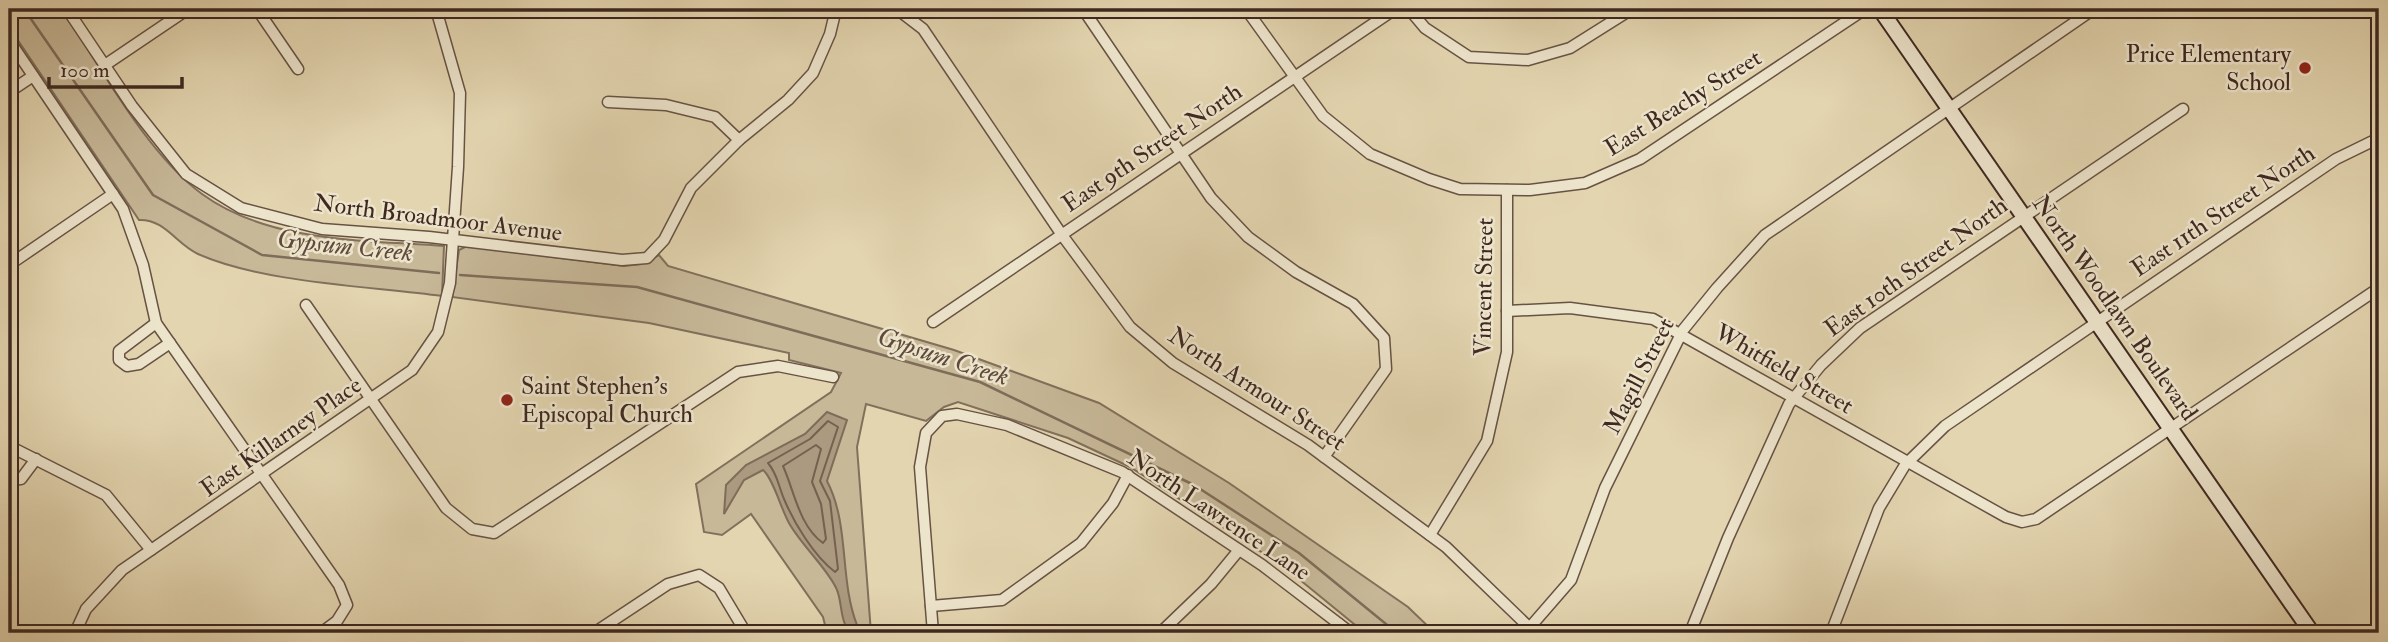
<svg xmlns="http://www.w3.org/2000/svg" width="2388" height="642" font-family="'IM FELL Double Pica',serif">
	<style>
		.green { fill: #c7b898; stroke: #82705c; stroke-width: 2 }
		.water { fill: #ab9a7f; stroke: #7f6c59; stroke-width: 2 }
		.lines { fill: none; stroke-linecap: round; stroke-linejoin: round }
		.shore { stroke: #746150; stroke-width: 2 }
		.stream { stroke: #7f6c59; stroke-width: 2.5 }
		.street-casing { stroke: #675344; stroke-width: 13 }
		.secondary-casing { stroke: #3e2820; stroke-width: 18 }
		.street { stroke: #ede4cc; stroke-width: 10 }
		.secondary { stroke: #ede4cc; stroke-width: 14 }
		.poi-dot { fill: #8f2418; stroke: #ede4cc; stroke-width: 2.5 }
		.labels { text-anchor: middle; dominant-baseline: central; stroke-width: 5; stroke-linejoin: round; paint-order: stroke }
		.poi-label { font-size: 24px; fill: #3e2820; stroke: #ede4cc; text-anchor: end }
		.street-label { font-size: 24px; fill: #3e2820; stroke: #ede4cc }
		.water-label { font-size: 26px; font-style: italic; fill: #5f4a3c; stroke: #ede4cc }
	</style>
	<rect width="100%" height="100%" fill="#e3d5b0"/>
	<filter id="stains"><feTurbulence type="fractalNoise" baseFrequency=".00286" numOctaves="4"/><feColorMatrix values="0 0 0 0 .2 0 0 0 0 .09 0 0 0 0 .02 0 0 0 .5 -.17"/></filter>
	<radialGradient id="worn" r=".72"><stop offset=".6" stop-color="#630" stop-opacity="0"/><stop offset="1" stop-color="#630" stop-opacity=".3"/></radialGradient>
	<!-- green -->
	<g class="green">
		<path d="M9,9H62C100,66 147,154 202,194C269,243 365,240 444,246L442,296C368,286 264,283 198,254C176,244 165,219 139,220L9,27Z"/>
		<path d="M467,246L624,266L641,264L659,255L668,266L954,350L1099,403L1229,483L1408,607L1435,633H1365L1283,566L1130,467L1068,438L958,402L944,407L926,421L866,404L857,447L871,633H827L823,617L751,514L722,535L704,532L696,484L831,392L841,373L789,360V353L649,323L452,297L459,250Z"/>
	</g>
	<!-- water -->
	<path class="water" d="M827,412L847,420L827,481C850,525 839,579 857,625L854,633C839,627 843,604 837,590C829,570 801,545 789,523C781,509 773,478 763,470L744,480L724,514L726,485L746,465L805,434Z"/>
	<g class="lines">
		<!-- shore -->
		<g class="shore">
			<path d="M828,421L838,427L820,481L830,501L838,569L835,572C814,556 794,523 784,499C778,485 778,475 768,463L810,439Z"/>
			<path d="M816,445L821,449L812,482L821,504L826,539L823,543C799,526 794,490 783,466Z"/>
		</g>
		<!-- stream -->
		<g class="stream">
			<path d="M24,9L153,195L262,255L439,273"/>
			<path d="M460,275L637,287L980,382L1194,485L1299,553L1397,633"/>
		</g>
		<!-- street casing -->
		<g class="street-casing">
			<g id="street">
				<path d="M67,9L132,106L186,174L241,208L322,229L429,237L622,260L647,258L664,240L691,188L739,140L788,100L813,73L830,34L836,9"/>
				<path d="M257,9L298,69"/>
				<path d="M897,9L923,29L1062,235L1130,327L1173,363L1308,445L1446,547L1535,633"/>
				<path d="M1083,9L1211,198L1248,237L1296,272L1353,304L1384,338L1386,369L1324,457"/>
				<path d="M1246,9L1323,116L1370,154L1429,179L1460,189L1530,190L1585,183L1640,159L1865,9"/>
				<path d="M1409,9L1425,28L1469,57L1528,60L1570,48L1632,9"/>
				<path d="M9,40L123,209L143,265L156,323L339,585L347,605L337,621L321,633"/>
				<path d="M105,65L188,9"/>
				<path d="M9,92L33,76"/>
				<path d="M608,102L666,105L715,117L739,140"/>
				<path d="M9,265L113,194"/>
				<path d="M306,305L446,508L472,529L494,533L738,372L778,366L833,377"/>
				<path d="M1507,311L1570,308L1653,319L2006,517L2022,522L2036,519L2379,288"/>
				<path d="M933,322L1395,9"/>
				<path d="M156,323L119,351V360L127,366L139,364L170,343"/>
				<path d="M9,446L106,495L151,550"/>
				<path d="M9,480L21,479L36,459"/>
				<path d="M1430,535L1487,441L1507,352V190"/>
				<path d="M931,606L1002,600L1081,543L1113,503L1128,475"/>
				<path d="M75,633L86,609L122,570L412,370L438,332L450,283L458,167L460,93L436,9"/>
				<path d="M594,633L668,584L699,575L719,588L746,633"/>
				<path d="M933,633L920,467L926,433L942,416L957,414L1007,425L1122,472L1262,565L1351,633"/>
				<path d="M1160,633L1211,584L1239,550"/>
				<path d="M1333,633L1339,624"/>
				<path d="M1525,633L1571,580L1605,488L1683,330L1717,288L1765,235L2094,9"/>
				<path d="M1690,633L1728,538L1789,404L1821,365L1860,328L2183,109"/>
				<path d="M1831,633L1879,508L1905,465L1945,426L2336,159L2379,138"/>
			</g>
		</g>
		<!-- secondary casing -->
		<g class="secondary-casing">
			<path id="secondary" d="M1880,9L2312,633"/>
		</g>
		<!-- street -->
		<use href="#street" class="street"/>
		<!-- secondary -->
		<use href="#secondary" class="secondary"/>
	</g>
	<!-- markers -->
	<g class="poi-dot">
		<circle cx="2305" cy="68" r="7"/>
		<circle cx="507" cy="400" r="7"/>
	</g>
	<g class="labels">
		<!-- poi labels -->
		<g class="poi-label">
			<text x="2291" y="54">Price Elementary<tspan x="2291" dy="28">School</tspan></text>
			<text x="521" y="386" text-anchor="start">Saint Stephen's<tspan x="521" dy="28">Episcopal Church</tspan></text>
		</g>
		<!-- street labels -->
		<g class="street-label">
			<text transform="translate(1683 103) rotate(-32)">East Beachy Street</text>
			<text transform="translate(1152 148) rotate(-34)">East 9th Street North</text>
			<text transform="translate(2223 211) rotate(-34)">East 11th Street North</text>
			<text transform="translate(438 218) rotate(7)">North Broadmoor Avenue</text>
			<text transform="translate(1916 267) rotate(-36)">East 10th Street North</text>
			<text transform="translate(1484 287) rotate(-89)">Vincent Street</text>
			<text transform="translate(2115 308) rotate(55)">North Woodlawn Boulevard</text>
			<text transform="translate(1784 369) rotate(30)">Whitfield Street</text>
			<text transform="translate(1639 376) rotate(-63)">Magill Street</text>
			<text transform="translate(1257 389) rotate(33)">North Armour Street</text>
			<text transform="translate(281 437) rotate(-35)">East Killarney Place</text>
			<text transform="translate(1219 515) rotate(34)">North Lawrence Lane</text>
		</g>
		<!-- water labels -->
		<g class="water-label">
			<text transform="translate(345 246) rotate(6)">Gypsum Creek</text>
			<text transform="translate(943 357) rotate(18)">Gypsum Creek</text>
		</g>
	</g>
	<!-- margin -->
	<rect width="2388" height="642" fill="none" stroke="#e3d5b0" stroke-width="35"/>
	<rect x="10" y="10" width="2367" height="621" fill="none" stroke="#3e2820" stroke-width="3.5"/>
	<rect x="18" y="18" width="2353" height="607" fill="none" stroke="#3e2820" stroke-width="2"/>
	<!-- scale -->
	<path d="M49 77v10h133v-10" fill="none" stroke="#3e2820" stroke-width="3.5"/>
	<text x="60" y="77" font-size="21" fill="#3e2820" stroke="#ede4cc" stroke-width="5" paint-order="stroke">100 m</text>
	<rect width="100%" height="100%" filter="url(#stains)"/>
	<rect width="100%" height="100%" fill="url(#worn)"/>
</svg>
